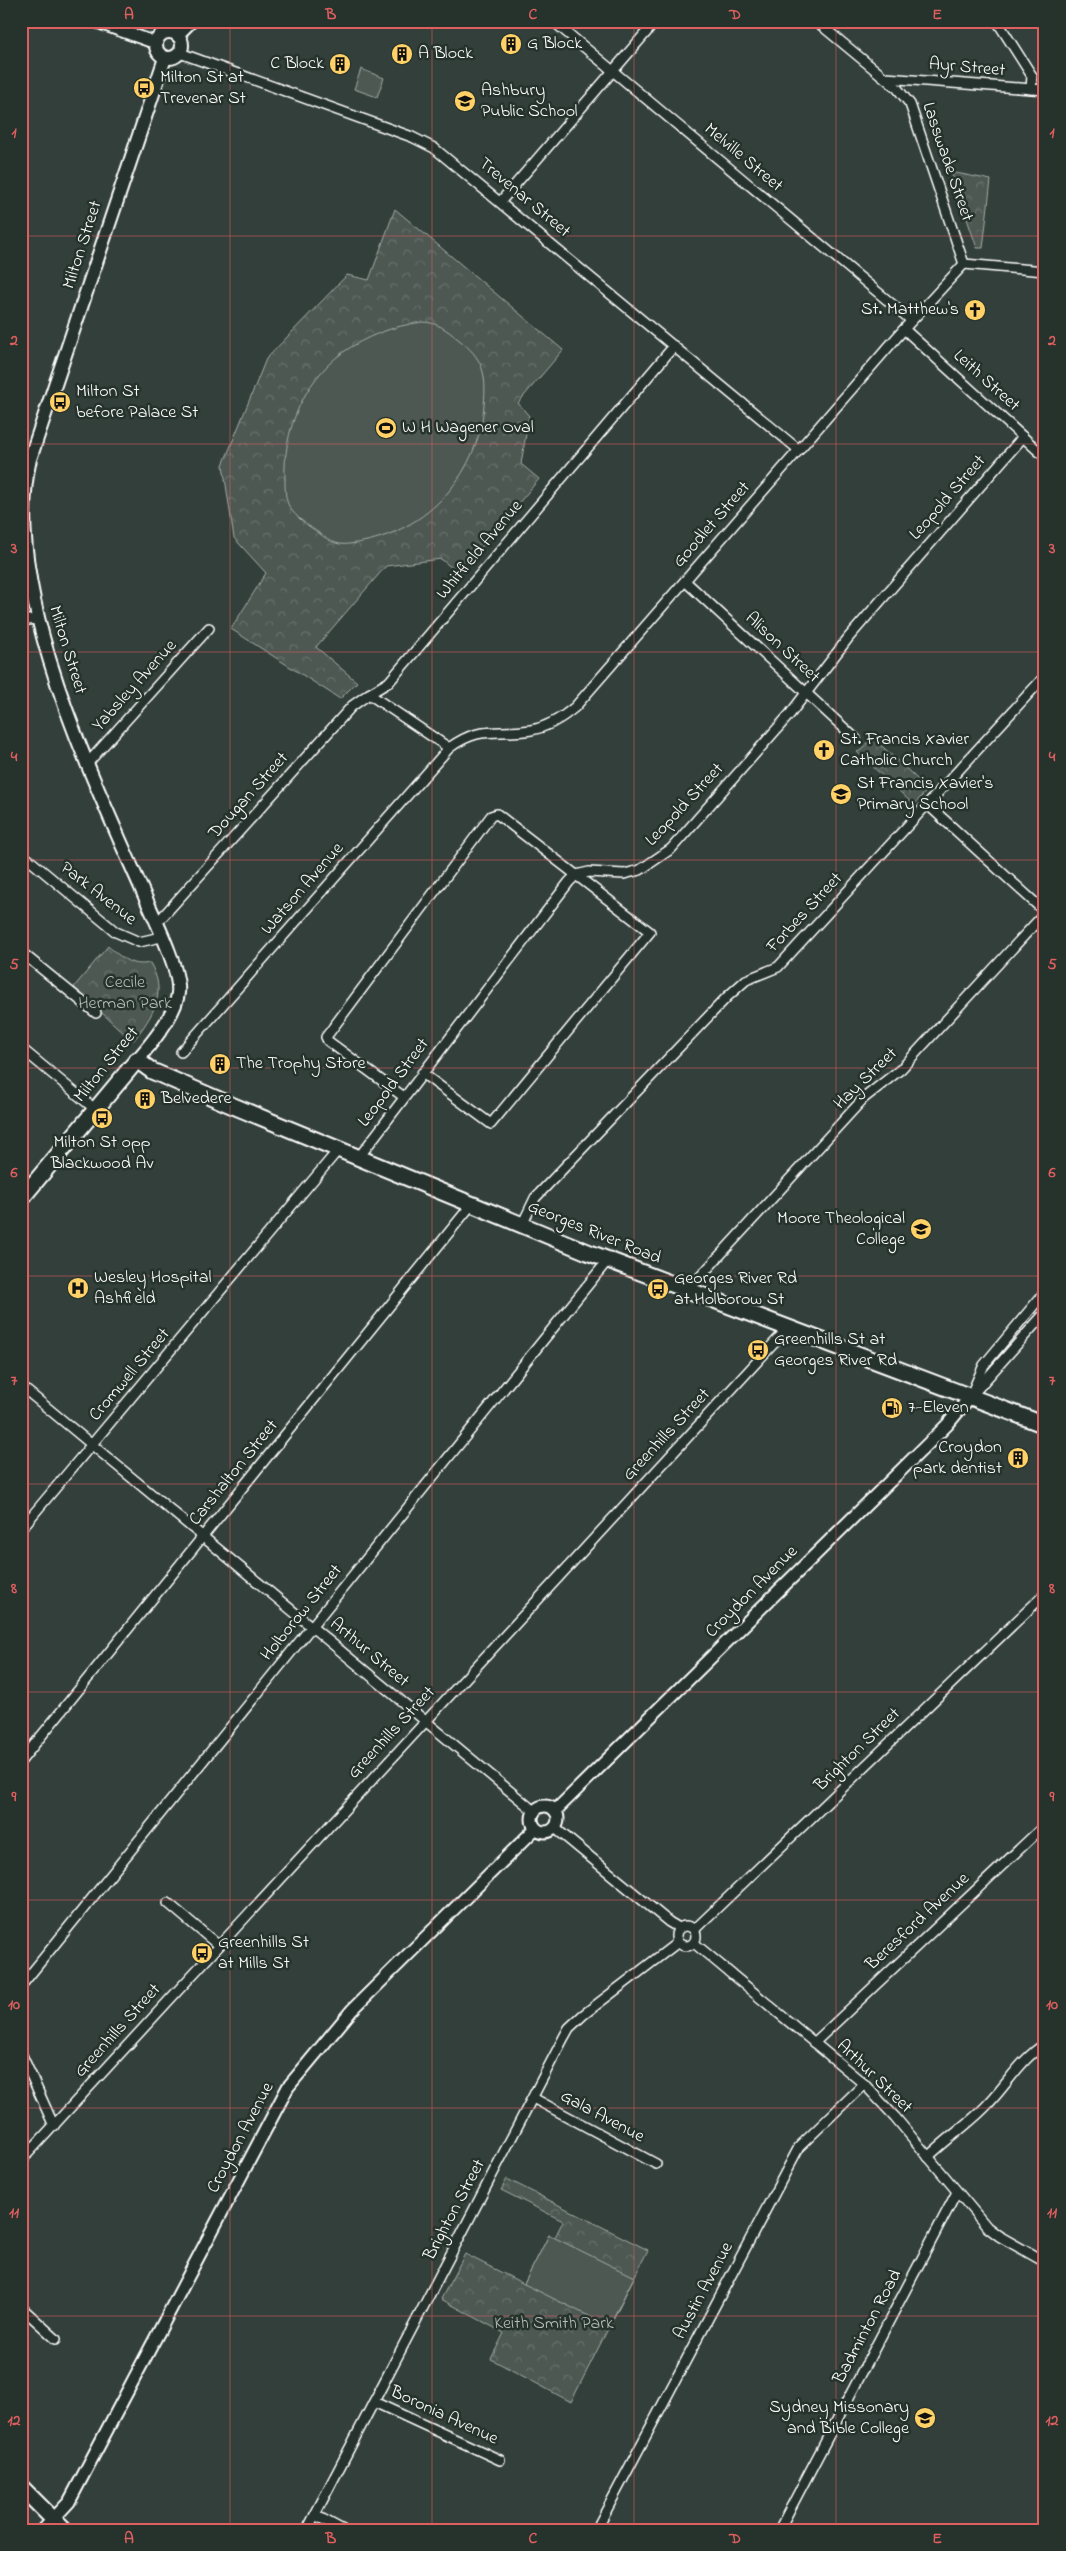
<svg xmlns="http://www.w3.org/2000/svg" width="1066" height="2551" font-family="'Indie Flower',sans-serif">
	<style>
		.park { fill: url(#park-crowns); stroke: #a6aca9 }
		.pitch { fill: #4d5853; stroke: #a6aca9 }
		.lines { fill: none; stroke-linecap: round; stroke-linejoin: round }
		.minor-casing { stroke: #fff; stroke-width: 12 }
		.tertiary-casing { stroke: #fff; stroke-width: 15 }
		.secondary-casing { stroke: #fff; stroke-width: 16 }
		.primary-casing { stroke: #fff; stroke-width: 19 }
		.trunk-casing { stroke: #fff; stroke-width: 19 }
		.minor { stroke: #26332d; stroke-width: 9 }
		.tertiary { stroke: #26332d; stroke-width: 11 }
		.secondary { stroke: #26332d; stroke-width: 12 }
		.primary { stroke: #26332d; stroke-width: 15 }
		.trunk { stroke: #26332d; stroke-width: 15 }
		.grid { fill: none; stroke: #e05e5e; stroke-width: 1; stroke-opacity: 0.55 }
		.labels { text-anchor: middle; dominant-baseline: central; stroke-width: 5; stroke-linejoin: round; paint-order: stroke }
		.poi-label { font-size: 18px; fill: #fff; stroke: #26332d; text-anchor: start }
		.street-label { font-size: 18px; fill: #fff; stroke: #26332d }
		.park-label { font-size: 18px; fill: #b8bcba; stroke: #26332d }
		.neatline { fill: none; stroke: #e05e5e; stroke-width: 2 }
		.grid-label { font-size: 16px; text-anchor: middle; font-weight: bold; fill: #e05e5e }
	</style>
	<defs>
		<pattern id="park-crowns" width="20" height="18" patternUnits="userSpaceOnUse" patternTransform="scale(1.25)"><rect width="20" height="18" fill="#4d5853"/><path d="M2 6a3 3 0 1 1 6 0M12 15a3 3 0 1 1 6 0" fill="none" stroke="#68716d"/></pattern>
	</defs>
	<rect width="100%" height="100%" fill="#333f3a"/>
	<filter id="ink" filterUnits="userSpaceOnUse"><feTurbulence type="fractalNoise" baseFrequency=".02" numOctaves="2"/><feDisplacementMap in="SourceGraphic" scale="10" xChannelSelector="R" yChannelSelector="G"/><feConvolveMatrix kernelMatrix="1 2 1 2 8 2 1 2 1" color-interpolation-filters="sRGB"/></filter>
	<g filter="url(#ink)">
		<!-- park -->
		<g class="park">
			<path d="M956,173L991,180L983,248H977L952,175Z"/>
			<path d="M395,209L563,350L518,403L529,416L521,464L539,479L459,574L441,559L386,566L316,647L357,682L340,699L231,629L266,573L234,538L223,465L266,359L347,275L369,280Z"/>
			<path d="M870,735L928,789L914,805L857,752C865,749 868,743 870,735Z"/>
			<path d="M108,946C122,958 131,967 150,963C168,993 153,1015 134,1040L129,1038L74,987Z"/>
			<path d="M507,2179L648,2250L571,2402L491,2359L504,2333L441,2299L465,2254L524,2284L549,2235L555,2237L563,2221L501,2190Z"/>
		</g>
		<!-- pitch -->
		<g class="pitch">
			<path d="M361,69L384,78L377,97L354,89Z"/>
			<path d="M422,322C437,322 447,330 458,339C483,358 487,373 484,405C478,478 423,536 349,544C335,546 327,539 316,531C307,525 296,517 290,508C285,500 285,488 285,479C283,431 303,382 342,353C366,336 393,326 422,322Z"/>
			<path d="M549,2235L634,2277L609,2326L524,2284Z"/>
		</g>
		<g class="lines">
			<!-- minor casing -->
			<g class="minor-casing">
				<g id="minor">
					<path d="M553,21L911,320"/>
					<path d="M816,21L897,88L910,104L964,264"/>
					<path d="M997,21L1032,76L1031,89"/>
					<path d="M180,53L412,137L434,148L799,450"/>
					<path d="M886,78L1045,90"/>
					<path d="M501,201L656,21"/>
					<path d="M964,264L1045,271"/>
					<path d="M904,329L1045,457"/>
					<path d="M685,581L856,739"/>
					<path d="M21,621L36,619"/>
					<path d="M449,748L369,694L389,682L674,346"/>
					<path d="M86,765L209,628"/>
					<path d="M927,804L1045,912"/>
					<path d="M21,853L116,932L139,942L161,937"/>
					<path d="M156,924L352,706L369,694"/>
					<path d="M21,952L96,1013"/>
					<path d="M21,1048L96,1110"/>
					<path d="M181,1052L449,748C482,724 496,736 531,730C548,727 562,718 575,707L904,329L964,264"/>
					<path d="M404,1097L328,1041L326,1037L491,816L497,814L650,932L491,1124L422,1073"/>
					<path d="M359,1157L569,882L576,875L589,872L624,874L640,870L671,849L790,714L849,637L1023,437"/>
					<path d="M522,1225L535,1198L727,997L746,980L778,967L1045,676"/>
					<path d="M688,1290L864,1098L901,1069L1045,913"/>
					<path d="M21,1386L534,1811"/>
					<path d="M972,1395L1045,1313"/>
					<path d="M970,1397L984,1365L1045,1292"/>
					<path d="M21,1529L339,1149"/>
					<path d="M21,1761L472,1204"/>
					<path d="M555,1828L669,1922L679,1928"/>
					<path d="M168,1903L218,1945"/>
					<circle cx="686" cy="1936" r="10"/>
					<path d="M694,1930L1045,1594"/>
					<path d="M694,1943L864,2084L895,2117L987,2227L999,2236L1045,2262"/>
					<path d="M21,1986L608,1260"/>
					<path d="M814,2043L1045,1825"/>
					<path d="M21,2053L54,2126"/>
					<path d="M533,2098L656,2164"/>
					<path d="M928,2157C947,2138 971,2123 989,2103C1008,2083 1021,2059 1045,2044"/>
					<path d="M21,2161L788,1328"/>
					<path d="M21,2307L56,2339"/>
					<path d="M374,2402L500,2460"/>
					<path d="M315,2515L343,2530"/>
					<path d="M307,2530L564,2037L569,2028L583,2015L677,1943"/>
					<path d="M596,2530L799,2147L864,2084"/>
					<path d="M779,2530L957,2192"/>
					<path d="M1044,2530L1045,2528"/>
				</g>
			</g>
			<!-- tertiary casing -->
			<g class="tertiary-casing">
				<g id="tertiary">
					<path d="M94,21L156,43"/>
					<circle cx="545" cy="1819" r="13"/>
					<path d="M555,1811L947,1425L970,1397"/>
					<path d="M43,2530L69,2502L288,2087L352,2010L535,1829"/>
				</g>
			</g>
			<!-- secondary casing -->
			<g class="secondary-casing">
				<g id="secondary">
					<circle cx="169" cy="45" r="13"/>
					<path d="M177,35L191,21"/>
					<path d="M137,1060C151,1044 176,1014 178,993C181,970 152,913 142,890C91,774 0,587 30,459L165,58"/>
				</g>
			</g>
			<!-- primary casing -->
			<g class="primary-casing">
				<path id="primary" d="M21,1199L137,1060L152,1071L231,1105L590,1253L1045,1425"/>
			</g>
			<!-- trunk casing -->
			<g class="trunk-casing">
				<path id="trunk" d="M21,2487L64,2530"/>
			</g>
			<!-- minor -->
			<use href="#minor" class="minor"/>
			<!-- tertiary -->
			<use href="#tertiary" class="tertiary"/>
			<!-- secondary -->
			<use href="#secondary" class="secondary"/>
			<!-- primary -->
			<use href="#primary" class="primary"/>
			<!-- trunk -->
			<use href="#trunk" class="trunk"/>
		</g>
	</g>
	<!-- grid -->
	<path class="grid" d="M230,21V2530M432,21V2530M634,21V2530M836,21V2530M21,236H1045M21,444H1045M21,652H1045M21,860H1045M21,1068H1045M21,1276H1045M21,1484H1045M21,1692H1045M21,1900H1045M21,2108H1045M21,2316H1045"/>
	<!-- icons -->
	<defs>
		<g id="building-disc" transform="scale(1.125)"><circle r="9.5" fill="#ffd166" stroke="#26332d"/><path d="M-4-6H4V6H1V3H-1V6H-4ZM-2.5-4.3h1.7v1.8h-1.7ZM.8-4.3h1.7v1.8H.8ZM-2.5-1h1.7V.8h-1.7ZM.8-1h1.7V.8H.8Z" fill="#111"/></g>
		<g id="bus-disc" transform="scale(1.125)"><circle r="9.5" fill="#ffd166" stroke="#26332d"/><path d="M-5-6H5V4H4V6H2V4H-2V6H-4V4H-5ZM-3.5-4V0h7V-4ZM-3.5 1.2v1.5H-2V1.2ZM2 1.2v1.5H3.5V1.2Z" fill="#111"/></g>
		<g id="school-disc" transform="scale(1.125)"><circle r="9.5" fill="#ffd166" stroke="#26332d"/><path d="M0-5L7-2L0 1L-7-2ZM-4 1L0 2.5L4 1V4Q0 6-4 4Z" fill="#111"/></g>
		<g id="church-disc" transform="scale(1.125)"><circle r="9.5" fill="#ffd166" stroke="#26332d"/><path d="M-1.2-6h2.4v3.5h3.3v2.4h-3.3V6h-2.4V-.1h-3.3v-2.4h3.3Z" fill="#111"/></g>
		<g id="stadium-disc" transform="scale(1.125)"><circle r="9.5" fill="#ffd166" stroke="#26332d"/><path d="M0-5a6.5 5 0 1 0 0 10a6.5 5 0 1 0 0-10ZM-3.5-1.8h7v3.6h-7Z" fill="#111"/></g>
		<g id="hospital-disc" transform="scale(1.125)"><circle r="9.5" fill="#ffd166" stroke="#26332d"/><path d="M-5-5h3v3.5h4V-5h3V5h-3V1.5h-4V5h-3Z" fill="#111"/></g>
		<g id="fuel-disc" transform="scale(1.125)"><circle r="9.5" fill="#ffd166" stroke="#26332d"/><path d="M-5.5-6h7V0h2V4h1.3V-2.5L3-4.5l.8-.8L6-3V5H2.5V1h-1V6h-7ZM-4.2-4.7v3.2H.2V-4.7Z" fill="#111"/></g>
		<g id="university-disc" transform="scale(1.125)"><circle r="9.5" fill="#ffd166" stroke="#26332d"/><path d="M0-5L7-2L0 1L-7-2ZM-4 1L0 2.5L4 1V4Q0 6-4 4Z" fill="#111"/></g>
	</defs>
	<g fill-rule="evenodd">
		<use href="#building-disc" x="511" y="44"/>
		<use href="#building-disc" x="402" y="54"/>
		<use href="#building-disc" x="340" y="64"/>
		<use href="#bus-disc" x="144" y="88"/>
		<use href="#school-disc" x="465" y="101"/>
		<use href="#church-disc" x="975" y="310"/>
		<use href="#bus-disc" x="60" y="402"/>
		<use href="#stadium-disc" x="386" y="428"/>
		<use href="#church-disc" x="824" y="750"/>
		<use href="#school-disc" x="841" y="794"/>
		<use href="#building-disc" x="220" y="1064"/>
		<use href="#building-disc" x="145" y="1099"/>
		<use href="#bus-disc" x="102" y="1118"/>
		<use href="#school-disc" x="921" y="1229"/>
		<use href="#hospital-disc" x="78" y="1288"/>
		<use href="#bus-disc" x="658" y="1289"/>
		<use href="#bus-disc" x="758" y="1350"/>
		<use href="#fuel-disc" x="892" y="1408"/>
		<use href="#building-disc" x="1018" y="1458"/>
		<use href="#bus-disc" x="202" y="1953"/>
		<use href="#university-disc" x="925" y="2418"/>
	</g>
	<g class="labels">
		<!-- poi labels -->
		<g class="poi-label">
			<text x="527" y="44">G Block</text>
			<text x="418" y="54">A Block</text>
			<text x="324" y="64" text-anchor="end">C Block</text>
			<text x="160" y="78">Milton St at<tspan x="160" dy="21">Trevenar St</tspan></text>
			<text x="481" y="91">Ashbury<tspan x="481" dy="21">Public School</tspan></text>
			<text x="959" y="310" text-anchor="end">St. Matthew's</text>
			<text x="76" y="392">Milton St<tspan x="76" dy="21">before Palace St</tspan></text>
			<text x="402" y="428">W H Wagener Oval</text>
			<text x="840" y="740">St. Francis Xavier<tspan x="840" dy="21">Catholic Church</tspan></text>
			<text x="857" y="784">St Francis Xavier's<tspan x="857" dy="21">Primary School</tspan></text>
			<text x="236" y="1064">The Trophy Store</text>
			<text x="161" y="1099">Belvedere</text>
			<text x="102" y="1143" text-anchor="middle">Milton St opp<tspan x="102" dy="21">Blackwood Av</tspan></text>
			<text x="905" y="1219" text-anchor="end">Moore Theological<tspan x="905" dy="21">College</tspan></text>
			<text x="94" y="1278">Wesley Hospital<tspan x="94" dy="21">Ashfield</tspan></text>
			<text x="674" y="1279">Georges River Rd<tspan x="674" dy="21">at Holborow St</tspan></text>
			<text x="774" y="1340">Greenhills St at<tspan x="774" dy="21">Georges River Rd</tspan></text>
			<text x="908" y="1408">7-Eleven</text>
			<text x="1002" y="1448" text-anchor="end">Croydon<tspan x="1002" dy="21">park dentist</tspan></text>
			<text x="218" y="1943">Greenhills St<tspan x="218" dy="21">at Mills St</tspan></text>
			<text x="909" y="2408" text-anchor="end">Sydney Missonary<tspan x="909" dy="21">and Bible College</tspan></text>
		</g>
		<!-- street labels -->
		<g class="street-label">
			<text transform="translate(967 68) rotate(5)">Ayr Street</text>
			<text transform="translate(743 158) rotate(40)">Melville Street</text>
			<text transform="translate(947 162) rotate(71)">Lasswade Street</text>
			<text transform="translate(524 198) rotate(40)">Trevenar Street</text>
			<text transform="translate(83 245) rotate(-72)">Milton Street</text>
			<text transform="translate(986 381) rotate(42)">Leith Street</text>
			<text transform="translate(948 498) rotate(-49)">Leopold Street</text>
			<text transform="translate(712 525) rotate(-49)">Goodlet Street</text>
			<text transform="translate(480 550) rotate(-50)">Whitfield Avenue</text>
			<text transform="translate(782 648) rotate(43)">Alison Street</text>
			<text transform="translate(67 650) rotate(73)">Milton Street</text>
			<text transform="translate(135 686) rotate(-48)">Yabsley Avenue</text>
			<text transform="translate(249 796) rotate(-48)">Dougan Street</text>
			<text transform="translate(685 805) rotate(-47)">Leopold Street</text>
			<text transform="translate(303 889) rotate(-49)">Watson Avenue</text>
			<text transform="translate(98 894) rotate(38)">Park Avenue</text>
			<text transform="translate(805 913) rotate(-47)">Forbes Street</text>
			<text transform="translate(107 1065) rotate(-51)">Milton Street</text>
			<text transform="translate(866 1079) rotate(-44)">Hay Street</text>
			<text transform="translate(394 1083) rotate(-53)">Leopold Street</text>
			<text transform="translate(594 1233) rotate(22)">Georges River Road</text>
			<text transform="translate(130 1375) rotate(-50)">Cromwell Street</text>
			<text transform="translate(667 1435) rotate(-47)">Greenhills Street</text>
			<text transform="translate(234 1473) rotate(-51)">Carshalton Street</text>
			<text transform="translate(752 1592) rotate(-45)">Croydon Avenue</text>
			<text transform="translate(302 1613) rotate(-51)">Holborow Street</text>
			<text transform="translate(369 1653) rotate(40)">Arthur Street</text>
			<text transform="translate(392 1733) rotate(-47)">Greenhills Street</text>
			<text transform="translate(858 1750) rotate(-44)">Brighton Street</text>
			<text transform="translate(918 1922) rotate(-43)">Beresford Avenue</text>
			<text transform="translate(118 2031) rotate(-48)">Greenhills Street</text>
			<text transform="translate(874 2077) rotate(44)">Arthur Street</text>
			<text transform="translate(602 2117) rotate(28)">Gala Avenue</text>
			<text transform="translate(241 2138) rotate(-62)">Croydon Avenue</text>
			<text transform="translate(455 2210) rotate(-62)">Brighton Street</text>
			<text transform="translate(704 2291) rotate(-62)">Austin Avenue</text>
			<text transform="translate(868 2327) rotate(-62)">Badminton Road</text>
			<text transform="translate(444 2416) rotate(25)">Boronia Avenue</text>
		</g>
		<!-- park labels -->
		<g class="park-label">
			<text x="125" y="983">Cecile<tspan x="125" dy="21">Herman Park</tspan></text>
			<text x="554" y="2324">Keith Smith Park</text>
		</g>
	</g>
	<!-- margin -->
	<rect width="1066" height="2551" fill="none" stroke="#26332d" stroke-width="55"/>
	<rect x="28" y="28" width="1010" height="2496" class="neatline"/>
	<g class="grid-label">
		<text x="129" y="19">A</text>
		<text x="331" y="19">B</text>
		<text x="533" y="19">C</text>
		<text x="735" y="19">D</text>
		<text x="937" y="19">E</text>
		<text x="14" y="137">1</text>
		<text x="1052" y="137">1</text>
		<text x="14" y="345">2</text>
		<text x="1052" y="345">2</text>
		<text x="14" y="553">3</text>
		<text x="1052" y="553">3</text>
		<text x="14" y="761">4</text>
		<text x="1052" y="761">4</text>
		<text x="14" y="969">5</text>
		<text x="1052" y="969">5</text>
		<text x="14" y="1177">6</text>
		<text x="1052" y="1177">6</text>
		<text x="14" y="1385">7</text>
		<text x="1052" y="1385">7</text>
		<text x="14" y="1593">8</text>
		<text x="1052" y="1593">8</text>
		<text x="14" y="1801">9</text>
		<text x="1052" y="1801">9</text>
		<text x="14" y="2009">10</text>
		<text x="1052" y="2009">10</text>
		<text x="14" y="2217">11</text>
		<text x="1052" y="2217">11</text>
		<text x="14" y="2425">12</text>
		<text x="1052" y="2425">12</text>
		<text x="129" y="2543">A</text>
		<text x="331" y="2543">B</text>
		<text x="533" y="2543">C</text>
		<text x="735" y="2543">D</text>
		<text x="937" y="2543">E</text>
	</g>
</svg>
